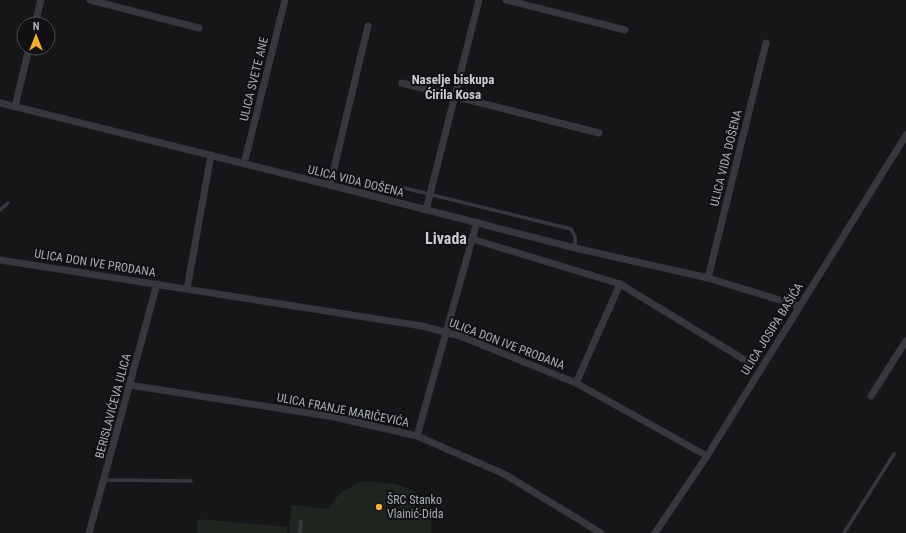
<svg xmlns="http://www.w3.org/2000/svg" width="906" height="533" font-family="'Roboto Condensed',sans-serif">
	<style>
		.green { fill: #1e261f }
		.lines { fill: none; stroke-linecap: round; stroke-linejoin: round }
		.service { stroke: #37383d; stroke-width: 3.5 }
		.minor { stroke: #37383d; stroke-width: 7 }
		.poi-dot { fill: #f2b134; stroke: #111113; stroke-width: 1.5 }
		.labels { text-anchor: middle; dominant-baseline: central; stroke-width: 4; stroke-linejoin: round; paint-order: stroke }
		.street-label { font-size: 12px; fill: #a8adb8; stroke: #111113 }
		.poi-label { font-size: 12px; fill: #a8adb8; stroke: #111113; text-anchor: start }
		.neighbourhood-label { font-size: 13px; font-weight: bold; fill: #c9ccd4; stroke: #111113 }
		.district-label { font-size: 16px; font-weight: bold; fill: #c9ccd4; stroke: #111113 }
	</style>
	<rect width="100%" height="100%" fill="#161618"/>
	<!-- green -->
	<g class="green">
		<path d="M361,482C397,481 436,487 431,533H289L291,505L328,509L341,492Z"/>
		<path d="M198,519L288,527L287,533H197Z"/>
	</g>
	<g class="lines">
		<!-- service -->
		<g class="service">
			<path d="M400,187L571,229L575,236V248"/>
			<path d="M0,210L8,203"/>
			<path d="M104,480L191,481"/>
			<path d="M300,533L301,521"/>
			<path d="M844,533L894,454"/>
		</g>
		<!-- minor -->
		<g class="minor">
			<path d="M90,0L199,28"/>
			<path d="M506,0L625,30"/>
			<path d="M35,24L41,0"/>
			<path d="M402,83L599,133"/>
			<path d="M0,103L330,185L575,248L708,278L799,306"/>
			<path d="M15,107L29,48"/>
			<path d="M244,164L285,0"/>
			<path d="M330,185L368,26"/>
			<path d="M426,210L479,0"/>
			<path d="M472,239L620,284L748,362"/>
			<path d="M0,260L422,326L460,336L576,383L707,456"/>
			<path d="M708,278L766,43"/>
			<path d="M187,289L211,155"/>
			<path d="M576,383L620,284"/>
			<path d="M129,385L334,417L417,436L504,474L601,533"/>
			<path d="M871,396L906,341"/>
			<path d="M417,436L477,222"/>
			<path d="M89,533L157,284"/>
			<path d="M655,533L707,456L906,135"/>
		</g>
	</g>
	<!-- markers -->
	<circle class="poi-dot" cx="379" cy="507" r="4"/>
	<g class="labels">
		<!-- street labels -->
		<g class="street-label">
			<text transform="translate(254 79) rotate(-76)">ULICA SVETE ANE</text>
			<text transform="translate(726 158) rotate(-76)">ULICA VIDA DOŠENA</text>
			<text transform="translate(356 181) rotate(14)">ULICA VIDA DOŠENA</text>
			<text transform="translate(95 263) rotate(9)">ULICA DON IVE PRODANA</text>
			<text transform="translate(772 329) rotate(-58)">ULICA JOSIPA BAŠIĆA</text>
			<text transform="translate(507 344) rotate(21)">ULICA DON IVE PRODANA</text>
			<text transform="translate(113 406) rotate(-75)">BERISLAVIĆEVA ULICA</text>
			<text transform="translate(343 410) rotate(11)">ULICA FRANJE MARIČEVIĆA</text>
		</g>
		<!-- poi labels -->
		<g class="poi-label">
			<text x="387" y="500">ŠRC Stanko<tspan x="387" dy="14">Vlainić-Dida</tspan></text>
		</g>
		<!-- neighbourhood labels -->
		<g class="neighbourhood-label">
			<text x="453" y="79">Naselje biskupa<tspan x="453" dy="15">Ćirila Kosa</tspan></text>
		</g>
		<!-- district labels -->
		<g class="district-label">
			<text x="446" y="238">Livada</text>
		</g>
	</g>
	<!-- north arrow -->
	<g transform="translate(36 36)"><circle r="19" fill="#111113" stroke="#4d4f55"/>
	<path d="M0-3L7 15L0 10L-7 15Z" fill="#f2b134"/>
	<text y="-6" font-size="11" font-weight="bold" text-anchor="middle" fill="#a8adb8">N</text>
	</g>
</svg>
